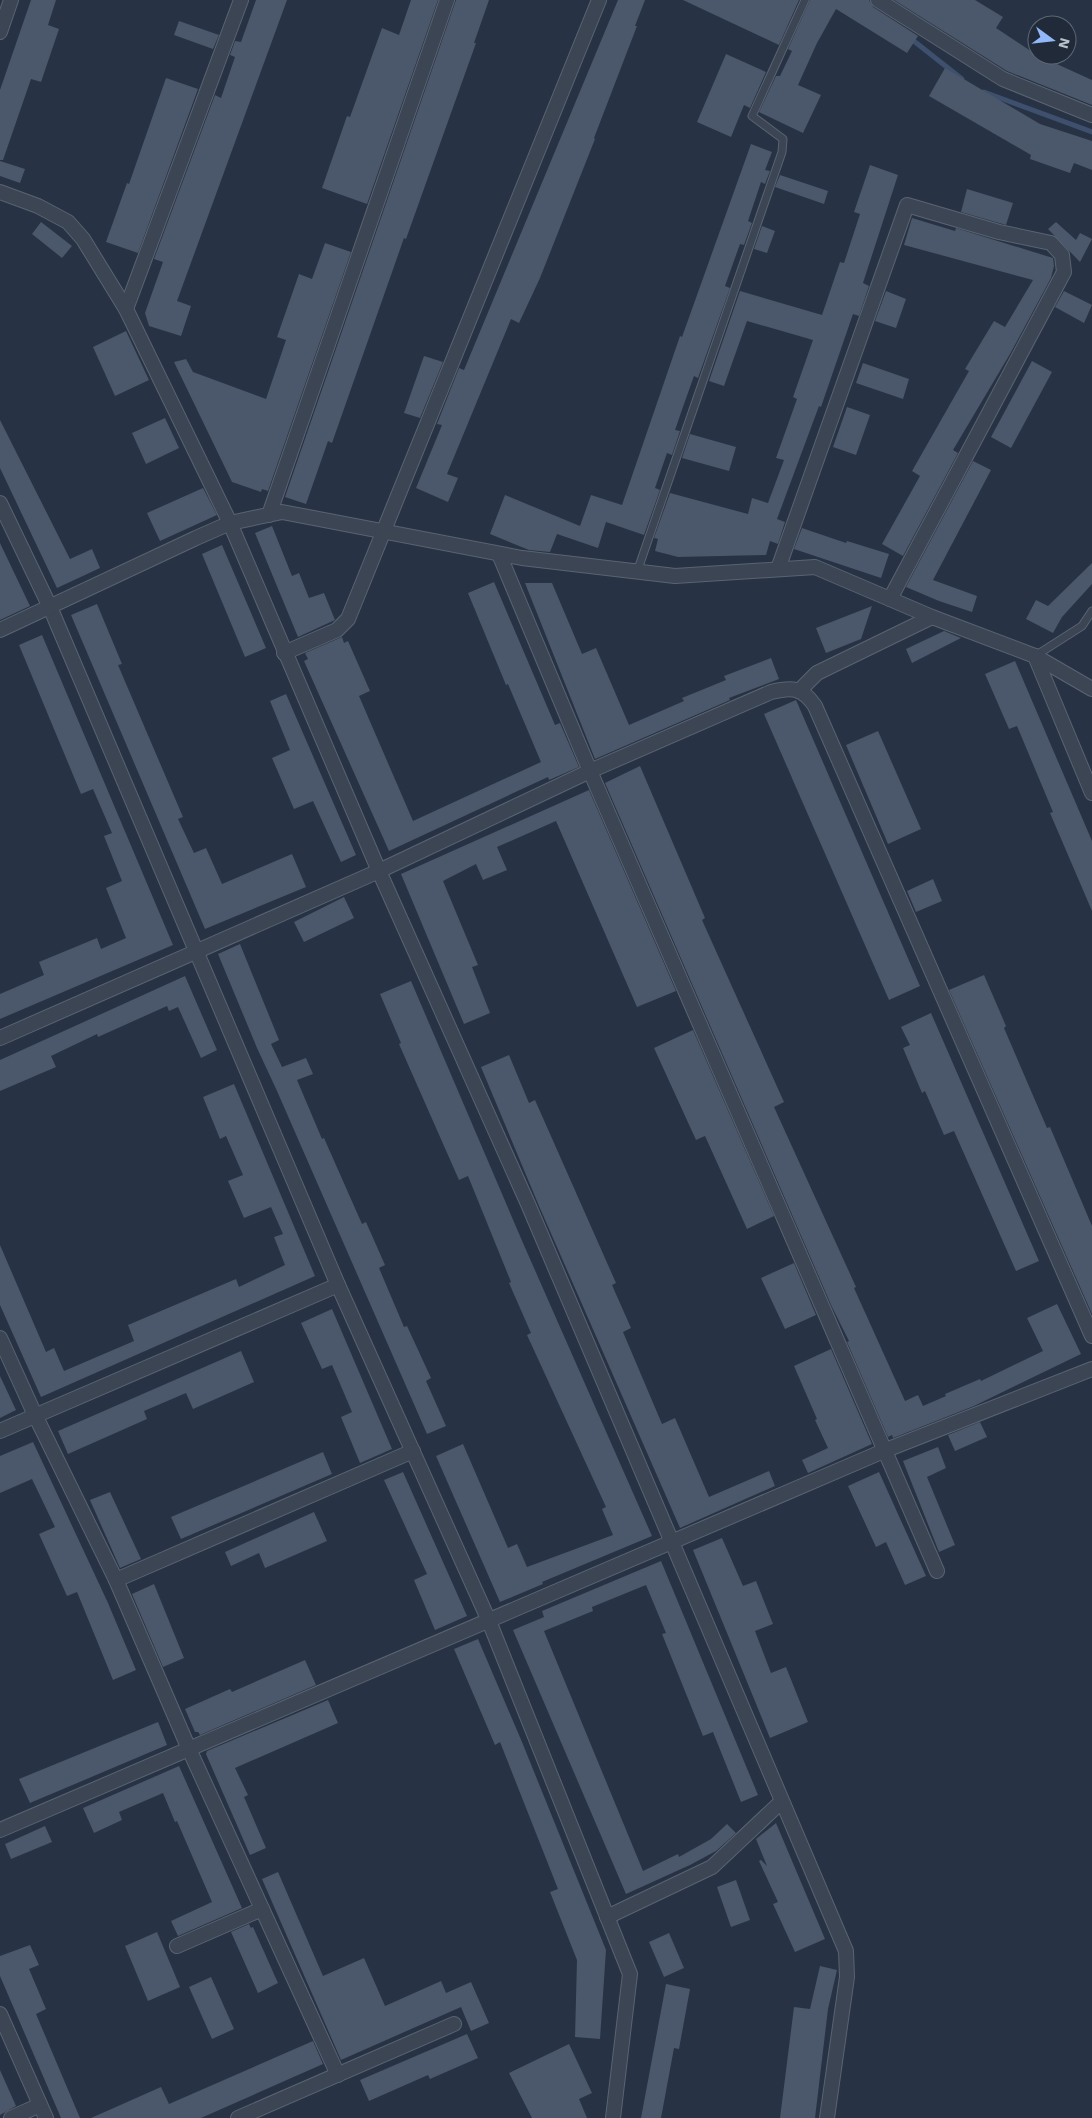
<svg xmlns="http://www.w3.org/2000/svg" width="1092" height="2118" font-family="'Work Sans',sans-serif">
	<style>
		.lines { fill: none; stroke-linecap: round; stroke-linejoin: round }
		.stream { stroke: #3e506d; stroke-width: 5 }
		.building { fill: #4b576a }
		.service-casing { stroke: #5a6371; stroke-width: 9 }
		.minor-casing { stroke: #5a6371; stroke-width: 16 }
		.service { stroke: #3c4553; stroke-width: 7 }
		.minor { stroke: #3c4553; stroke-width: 14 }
	</style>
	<rect width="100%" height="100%" fill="#273344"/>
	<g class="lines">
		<!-- stream -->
		<g class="stream">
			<path d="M910,38L962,79"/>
			<path d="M984,92L1092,132"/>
		</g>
	</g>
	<!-- building -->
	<g class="building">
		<path d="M31,0H56L48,25L59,29L41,82L31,79L3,160H0V90Z"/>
		<path d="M256,0H287L177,301L191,306L181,336L149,326L145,313L163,262L154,259L215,95L221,98L235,57L230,55L235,41L241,42Z"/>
		<path d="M411,0H438L367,204L322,188L347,116L350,117L382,28L399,35Z"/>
		<path d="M456,0H489L474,43H476L406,239L404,238L332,443L328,441L306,504L285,497Z"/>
		<path d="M618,0H645L635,26H637L594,138L595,139L540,278L519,323L511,319L447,474L458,478L448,502L416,488L442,425L437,424L459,368L464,370Z"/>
		<path d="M683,0H799L779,45Z"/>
		<path d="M810,0H869L873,7L918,36L907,53L836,9L817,43L798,85L821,95L803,133L759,112L776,76H780L792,51L788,49Z"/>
		<path d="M894,0H975L1003,17L996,28L1037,55L1092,80V105L1007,71Z"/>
		<path d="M179,21L219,35L213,49L174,35Z"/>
		<path d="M726,54L766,72L750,108L744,105L731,137L697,122Z"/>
		<path d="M945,68L1040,124L1092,141V170L1074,163L1070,173L1030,159L1031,155L929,96Z"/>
		<path d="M166,78L198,89L138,253L106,242L127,183L129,184Z"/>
		<path d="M751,144L772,152L765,170L770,171L765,184L761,182L748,221L752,223L744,245L740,244L725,286L730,288L698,378L694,376L684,404L675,430L680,431L672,455L667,453L655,488L660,490L644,535L606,522L598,548L557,534L550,552L529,550L490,534L505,495L580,526L591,495L622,505L680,336L682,337Z"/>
		<path d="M0,161L25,169L20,183L0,176Z"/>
		<path d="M870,165L898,175L863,283L869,286L859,316L853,314L821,407L819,406L777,519L785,522L778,544L770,541L766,555L678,557L655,551L658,539L654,538L670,493L748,514L752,498L768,503L784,460L776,458L797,399L793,397L813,340L747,321L724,386L709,381L740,291L822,315L840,262L844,263L860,214L854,212Z"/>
		<path d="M780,175L828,191L824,204L775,187Z"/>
		<path d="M967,189L1013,203L1006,225L961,212Z"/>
		<path d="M912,218L955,231L956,228L1053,258L1054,266L1051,278L1010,354L953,450L958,453L903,556L882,544L920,476L912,471L969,371L965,369L994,321L1005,327L1033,280L904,245Z"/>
		<path d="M41,222L72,246L62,258L32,234Z"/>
		<path d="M1056,222L1076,240L1080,233L1092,239L1080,262L1048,229Z"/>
		<path d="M762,226L775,231L767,253L754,249Z"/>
		<path d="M325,243L351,252L268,491L262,489L261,492L232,482L174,362L186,359L193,372L266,399L286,340L277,337L299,274L312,279Z"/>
		<path d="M886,291L906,299L896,328L875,321Z"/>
		<path d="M1064,291L1092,305L1084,323L1055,307Z"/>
		<path d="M126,331L149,380L115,396L93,347Z"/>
		<path d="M424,356L443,362L420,418L404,413Z"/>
		<path d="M1032,361L1052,372L1011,448L991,437Z"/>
		<path d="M863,363L909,379L903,399L856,383Z"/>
		<path d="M847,407L870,415L856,455L833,447Z"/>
		<path d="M165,418L179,448L146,464L132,433Z"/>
		<path d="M0,420L70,559L92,549L100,568L57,588L0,468Z"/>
		<path d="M690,434L736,447L729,471L682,458Z"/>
		<path d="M973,461L991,470L933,580L977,596L972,612L939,601L906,587Z"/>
		<path d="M203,488L217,515L160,541L147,513Z"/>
		<path d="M272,526L292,576L299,573L309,598L324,593L335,620L298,637L255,533Z"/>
		<path d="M802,528L846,543L847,541L889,554L881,578L794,549Z"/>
		<path d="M0,543L30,606L0,620Z"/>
		<path d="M222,545L266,648L245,657L202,554Z"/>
		<path d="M1092,563V584L1062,617L1053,633L1026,619L1036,600L1048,606Z"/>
		<path d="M494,582L555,725L560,723L579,767L549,780L548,777L389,851L304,661L308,659L305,653L342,637L344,643L348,641L370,691L359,696L413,821L541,762L508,684L506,685L468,593Z"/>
		<path d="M525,583H552L582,654L596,648L629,725L684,701L682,698L726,680L724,676L771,658L779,679L729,698L730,700L595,759Z"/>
		<path d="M97,604L122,664L118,665L183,817L178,819L194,853L206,848L222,884L292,854L306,887L205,929L71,615Z"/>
		<path d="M872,606L861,639L826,653L816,628Z"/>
		<path d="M944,631L961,638L912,663L906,649Z"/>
		<path d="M42,635L173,945L0,1019V994L44,975L39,962L97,938L101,949L126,938L106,888L122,881L104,836L112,833L93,789L81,794L19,645Z"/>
		<path d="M1015,661L1092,841V911L1050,813L1053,812L1017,726L1009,729L985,674Z"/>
		<path d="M286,694L356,855L341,862L313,801L294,809L272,758L290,750L270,701Z"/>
		<path d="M796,700L920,986L889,1000L764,714Z"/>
		<path d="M878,731L921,829L888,844L846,745Z"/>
		<path d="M640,766L705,918L702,920L784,1102L774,1107L856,1287L854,1288L905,1401L918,1395L923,1406L946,1396L945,1394L980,1379L981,1381L1043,1351L1027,1318L1057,1304L1081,1354L974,1406L893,1438L892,1435L888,1437L847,1342L849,1341L832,1307L605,783Z"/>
		<path d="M589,790L676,991L637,1007L556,821L497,847L507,870L483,880L476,864L443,881L478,965L472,967L490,1013L464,1024L401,874Z"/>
		<path d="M933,879L942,901L916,912L907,891Z"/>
		<path d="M344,897L354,918L304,942L294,922Z"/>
		<path d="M240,944L279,1040L271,1044L282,1067L306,1058L313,1074L297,1080L322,1139L324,1138L362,1224L366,1222L385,1265L379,1268L404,1327L407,1326L431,1378L426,1381L446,1426L427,1434L277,1091L257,1048L218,954Z"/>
		<path d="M984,975L1006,1026L1004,1028L1047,1128L1050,1127L1092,1226V1314L949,990Z"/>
		<path d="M185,976L217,1050L201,1058L178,1007L169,1011L167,1006L98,1037L97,1034L51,1056L56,1067L0,1091V1060Z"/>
		<path d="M411,981L523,1243L652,1536L542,1582L543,1584L500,1602L436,1456L463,1444L508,1548L517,1544L527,1567L613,1535L602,1509L606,1507L527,1335L531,1333L509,1283L511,1282L468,1176L459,1180L399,1044L401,1043L380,994Z"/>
		<path d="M931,1013L1039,1261L1016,1271L954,1131L944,1135L925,1091L922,1093L903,1048L910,1045L901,1027Z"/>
		<path d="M693,1030L774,1216L747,1229L705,1136L696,1140L654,1048Z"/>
		<path d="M509,1055L529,1103L535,1100L616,1283L612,1285L631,1328L623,1332L662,1424L675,1418L709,1497L769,1471L775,1486L680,1528L539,1206L481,1067Z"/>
		<path d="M234,1084L315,1276L41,1397L0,1305V1245L46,1352L54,1348L64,1371L134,1341L128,1325L236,1279L239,1287L285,1265L274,1237L283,1234L271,1207L244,1218L228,1181L243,1175L226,1136L220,1139L203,1097Z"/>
		<path d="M794,1263L816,1315L785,1329L761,1278Z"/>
		<path d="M332,1309L392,1449L360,1463L341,1417L352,1412L332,1365L322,1369L301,1323Z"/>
		<path d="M831,1349L872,1444L808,1473L802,1460L828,1448L815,1420L817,1419L794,1366Z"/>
		<path d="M241,1351L254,1382L193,1409L186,1393L144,1411L147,1419L68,1454L58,1431Z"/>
		<path d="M0,1376L16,1410L0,1418Z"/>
		<path d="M980,1422L987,1437L955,1451L948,1435Z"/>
		<path d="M33,1442L108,1603L136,1670L113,1680L77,1592L67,1596L39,1534L55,1527L32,1479L0,1493V1456Z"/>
		<path d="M938,1447L946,1468L927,1477L955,1545L939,1552L903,1461Z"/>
		<path d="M323,1452L332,1474L181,1539L171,1517Z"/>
		<path d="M403,1472L467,1616L435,1630L414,1580L427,1574L384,1480Z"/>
		<path d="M879,1472L926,1576L905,1585L886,1542L876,1547L848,1486Z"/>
		<path d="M110,1492L141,1559L120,1568L90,1500Z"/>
		<path d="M314,1512L327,1541L265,1568L259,1553L231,1566L225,1552Z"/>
		<path d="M722,1538L743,1586L756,1581L773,1624L755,1631L771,1673L786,1667L808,1722L770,1738L693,1550Z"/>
		<path d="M661,1561L758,1795L741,1802L713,1732L703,1736L662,1634L666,1633L646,1585L592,1607L593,1611L544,1631L643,1871L678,1854L679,1857L711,1839L727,1824L736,1833L716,1851L690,1865L626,1894L513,1630L544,1617L542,1611Z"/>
		<path d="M154,1584L184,1658L163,1667L132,1594Z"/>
		<path d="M478,1639L522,1742L606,1950L600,2039L575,2037L577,1960L550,1892L558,1889L500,1742L495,1745L454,1649Z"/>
		<path d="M305,1660L316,1685L200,1735L198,1732H195L185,1709L230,1689L232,1692Z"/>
		<path d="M328,1700L338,1723L235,1768L248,1795L244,1797L266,1848L250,1855L206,1754L207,1751Z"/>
		<path d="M158,1722L167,1745L30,1803L19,1779Z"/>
		<path d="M179,1766L242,1908L178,1936L171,1921L212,1902L177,1821L175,1822L163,1793L119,1812L122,1820L94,1833L83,1808Z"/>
		<path d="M776,1823L825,1939L795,1952L773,1904L778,1902L759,1861L761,1860L767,1866L756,1839Z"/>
		<path d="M45,1826L52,1842L11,1859L5,1844Z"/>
		<path d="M278,1872L323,1976L364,1958L385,2006L441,1981L446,1993L471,1982L489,2023L471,2031L461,2007L341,2060L262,1879Z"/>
		<path d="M736,1880L750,1920L731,1927L717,1887Z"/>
		<path d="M249,1924L251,1928L253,1927L278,1983L258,1993L231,1932Z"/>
		<path d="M157,1932L180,1987L148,2001L125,1946Z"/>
		<path d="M669,1933L684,1968L664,1977L649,1942Z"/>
		<path d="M30,1945L39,1965L29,1969L46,2009L36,2014L80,2118H61L0,1976V1956Z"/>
		<path d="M820,1966L837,1970L828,2009L815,2118H780L794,2007L810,2009Z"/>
		<path d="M211,1977L234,2029L212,2039L189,1987Z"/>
		<path d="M666,1984L690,1989L679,2049L674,2048L661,2118H641Z"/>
		<path d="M467,2034L478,2058L430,2079L428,2075L369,2101L360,2080Z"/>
		<path d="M313,2041L323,2064L201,2118H91L161,2087L169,2104Z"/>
		<path d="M569,2044L592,2093L579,2099L587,2118H532L509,2073Z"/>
		<path d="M0,2070L16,2106L0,2115Z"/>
	</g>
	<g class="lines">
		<!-- service casing -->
		<g class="service-casing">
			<g id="service">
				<path d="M637,572L782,152L783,139L752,116L805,0"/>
				<path d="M1035,656L1082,626L1092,611"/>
			</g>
		</g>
		<!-- minor casing -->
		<g class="minor-casing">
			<g id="minor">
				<path d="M878,0L1003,79L1092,115"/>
				<path d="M0,32L11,0"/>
				<path d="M0,192L38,206L68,222L83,239L126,309L230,523L379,871L528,1204L846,1951L847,1977L827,2118"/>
				<path d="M126,309L241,0"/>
				<path d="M0,503L50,607L338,1285L489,1621L630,1974L613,2118"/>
				<path d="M269,515L447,0"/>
				<path d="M499,554L590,771L937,1571"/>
				<path d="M778,569L907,205L999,232L1051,243L1062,255L1064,272L890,599"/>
				<path d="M0,630L196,538L230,523L282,512L522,558L675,576L815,567L932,617L1035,656L1092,689"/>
				<path d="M284,653L337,630L348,619L599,0"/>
				<path d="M1035,656L1092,793"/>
				<path d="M799,691L817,673L932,617"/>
				<path d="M0,1038L379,871L590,771L771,692C792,687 802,687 815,706L1092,1336"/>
				<path d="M0,1338L35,1415L116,1580L189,1749L338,2075"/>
				<path d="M0,1431L338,1285"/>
				<path d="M116,1580L413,1451"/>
				<path d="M0,1830L886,1450L1092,1369"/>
				<path d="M607,1917L712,1867L781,1802"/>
				<path d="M177,1946L262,1909"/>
				<path d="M0,2014L46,2118"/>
				<path d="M11,2118L40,2105"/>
				<path d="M238,2118L454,2024"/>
			</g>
		</g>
		<!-- service -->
		<use href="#service" class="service"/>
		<!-- minor -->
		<use href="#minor" class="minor"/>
	</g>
	<!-- north arrow -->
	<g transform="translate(1052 40) rotate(105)"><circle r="24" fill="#202a39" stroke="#5d6674"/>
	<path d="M0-4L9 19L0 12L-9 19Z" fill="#93b8f9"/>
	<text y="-8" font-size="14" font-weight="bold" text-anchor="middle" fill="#b9c1cd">N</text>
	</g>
</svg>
